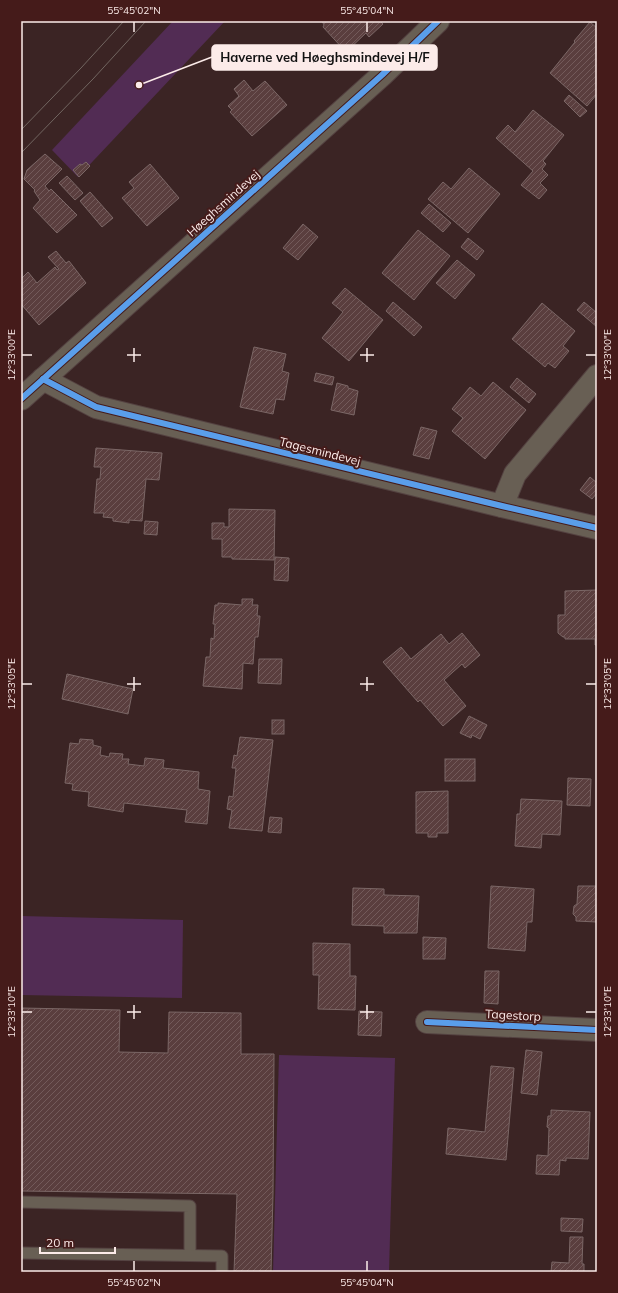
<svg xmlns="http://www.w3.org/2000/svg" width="618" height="1293" font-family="Mulish,sans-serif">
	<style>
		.garden { fill: #522c54 }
		.building { fill: url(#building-hatch); stroke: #7b6766 }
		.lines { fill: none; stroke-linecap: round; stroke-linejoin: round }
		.service-casing { stroke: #544241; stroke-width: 13 }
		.minor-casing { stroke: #544241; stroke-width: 24 }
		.tertiary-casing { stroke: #544241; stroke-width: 24 }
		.service { stroke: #685f54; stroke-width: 11 }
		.minor { stroke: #685f54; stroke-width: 22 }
		.tertiary { stroke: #685f54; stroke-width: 22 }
		.tram { stroke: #716560; stroke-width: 1 }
		.cycleway-casing { stroke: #451b1a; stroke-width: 8 }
		.cycleway { stroke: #5a9eea; stroke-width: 6 }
		.ticks { fill: none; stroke: #fcebe9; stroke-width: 1.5 }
		.labels { text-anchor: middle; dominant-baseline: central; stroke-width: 4; stroke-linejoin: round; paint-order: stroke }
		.street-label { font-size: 12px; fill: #fcebe9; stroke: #451b1a }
		.leader { fill: none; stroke: #fcebe9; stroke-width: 1.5 }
		.callout-dot { fill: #fcebe9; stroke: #451b1a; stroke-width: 1.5 }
		.callout { fill: #fcebe9; stroke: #fcebe9; stroke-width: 1.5 }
		.callout-label { font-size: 13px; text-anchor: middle; font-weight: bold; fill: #111 }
		.neatline { fill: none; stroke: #fcebe9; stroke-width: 1.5 }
		.ticks-label { font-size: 10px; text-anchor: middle; fill: #fcebe9 }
	</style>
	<defs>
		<pattern id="building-hatch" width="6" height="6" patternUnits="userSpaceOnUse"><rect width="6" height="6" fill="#5a3e3e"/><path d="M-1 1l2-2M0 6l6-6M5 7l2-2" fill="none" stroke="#735a5a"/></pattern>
	</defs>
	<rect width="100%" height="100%" fill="#3b2424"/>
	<!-- garden -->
	<g class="garden">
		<path d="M173,21H225L78,177L52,150Z"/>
		<path d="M21,916L183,920L182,998L21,995Z"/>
		<path d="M279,1055L395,1058L389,1272H273Z"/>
	</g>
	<!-- building -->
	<g class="building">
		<path d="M322,21H380L383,24L369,37L366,33L346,52L323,27L324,25Z"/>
		<path d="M590,22L597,28V94L587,106L550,73L575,42L574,41Z"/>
		<path d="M244,80L253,91L265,81L287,105L252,136L230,112L232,110L228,106L239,96L234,89Z"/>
		<path d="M569,95L587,111L580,117L564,101Z"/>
		<path d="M533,110L564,135L543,161L546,164L542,169L548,175L540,183L547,190L539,199L521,185L533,171L496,138L508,125L515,132Z"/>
		<path d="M45,154L62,169L45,186L49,191L51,189L77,215L57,233L33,208L40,200L34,191L35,190L24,179L27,170Z"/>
		<path d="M86,162L90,166L79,177L73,170L80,164L82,165Z"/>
		<path d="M150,164L179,198L147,226L122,198L134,188L129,182Z"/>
		<path d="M469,168L500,194L468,233L428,199L443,182L451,189Z"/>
		<path d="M67,176L83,193L75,200L59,183Z"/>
		<path d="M90,192L113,218L102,227L80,201Z"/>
		<path d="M429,204L451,223L443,232L421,213Z"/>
		<path d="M303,224L318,237L298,260L283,248Z"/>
		<path d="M418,230L450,256L414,300L382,273Z"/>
		<path d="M468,238L484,251L477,260L461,247Z"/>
		<path d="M56,251L66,263L69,261L86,283L39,325L21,304V279L28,272L37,283L55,267L57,270L59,269L48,257Z"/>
		<path d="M457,260L475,275L455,299L436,283Z"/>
		<path d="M345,288L383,320L349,361L322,338L343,312L332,303Z"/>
		<path d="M393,302L422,327L414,336L386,311Z"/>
		<path d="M584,302L597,313V327L577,310Z"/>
		<path d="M542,303L575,331L563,346L569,351L555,368L548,363L545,367L512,339Z"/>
		<path d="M254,347L286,354L282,371L289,373L284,400L276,399L273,414L240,407Z"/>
		<path d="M316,373L334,377L332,385L314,381Z"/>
		<path d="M517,378L536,394L529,403L510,387Z"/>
		<path d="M493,382L526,410L485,459L452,431L463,418L452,409L470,387L481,396Z"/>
		<path d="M337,383L348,386V388L358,391L354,415L331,410Z"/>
		<path d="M421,427L437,431L429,459L413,455Z"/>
		<path d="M96,448L162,453L159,480L146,479L142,521L129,520V523L113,521V518L103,517L104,513H94L97,479H100L101,467H94Z"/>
		<path d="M590,477L597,483V493L592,499L580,490Z"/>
		<path d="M229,509L275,510L274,560L232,559V557H222V539H212V523H224V527H229Z"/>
		<path d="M145,521L158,522L157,535L144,534Z"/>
		<path d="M275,557L289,558L288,581L274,580Z"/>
		<path d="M597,590V645H595V639H565V637H563L558,633V615H565V591Z"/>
		<path d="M242,599H253L252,605H258L257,616H260L258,637H255L253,664L243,663L242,689L203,686L206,657H210L211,638L214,639L215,624H213L215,605H218V603L242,605Z"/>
		<path d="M462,633L480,655L465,668L462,664L444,680L466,706L443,726L420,700L418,702L383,662L401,647L411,659L441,634L449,644Z"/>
		<path d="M259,659H282L281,684L258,683Z"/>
		<path d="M67,674L133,689L128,714L62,699Z"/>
		<path d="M469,716L487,725L480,739L472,735L471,738L460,733Z"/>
		<rect x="272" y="720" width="12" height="14"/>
		<path d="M240,737L273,740L262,831L229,828L232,810L227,809L229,796L233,797L236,768H232L234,755L237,756Z"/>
		<path d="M80,739L93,740V745L101,747L100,755L109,757L110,753L123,754L122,759H129L128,764L144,766L145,758L164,760L163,768L199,772L198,789L210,791L207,824L185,822L187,810L124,803L123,812L88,806L89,792L72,790L73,784L65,783L70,743L79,744Z"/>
		<rect x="445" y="759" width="30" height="22"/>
		<path d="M568,778L591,779L590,806L567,805Z"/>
		<path d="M448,791V833H437V837H428V833H416V792Z"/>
		<path d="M521,799L562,801L560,835L542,834L541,848L515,846L517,814H520Z"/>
		<path d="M270,817L282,818L281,833L268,832Z"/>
		<path d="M491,886L534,889L532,922H527L525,951L488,948Z"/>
		<path d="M578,886H597V922L576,921V917L573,914L574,906L577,904Z"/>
		<path d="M353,888L384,889V895L419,896L417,933H384V926L352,925Z"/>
		<path d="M423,937L446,938L445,959H423Z"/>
		<path d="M313,943L350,944V976H356L355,1010L318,1009L319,975H313Z"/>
		<path d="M485,971H499L498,1004L484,1003Z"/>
		<path d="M21,1008L120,1010L119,1052L168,1053L169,1012L241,1013V1054H274L273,1194L271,1272H234L237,1194L21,1191Z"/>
		<path d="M359,1011L382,1012L381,1036L358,1035Z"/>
		<path d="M526,1050L542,1052L537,1095L521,1093Z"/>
		<path d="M491,1066L514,1068L506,1160L446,1154L448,1128L485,1132Z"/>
		<path d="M551,1110L590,1112L588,1159L566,1158V1161L560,1160L559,1175L536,1174L537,1155L548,1156L549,1128L547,1127L548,1116H551Z"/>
		<path d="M561,1218L583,1219L582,1232L561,1231Z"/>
		<path d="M570,1237H583L582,1264H584V1272H551L552,1262L569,1263Z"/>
	</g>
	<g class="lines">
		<!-- service casing -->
		<g class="service-casing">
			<g id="service">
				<path d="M21,1202L190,1206V1255"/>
				<path d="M21,1253L222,1256V1272"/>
			</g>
		</g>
		<!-- minor casing -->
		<g class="minor-casing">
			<g id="minor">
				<path d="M43,379L96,407L502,506L597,528"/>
				<path d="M502,506L515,474L597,376"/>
				<path d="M427,1022L597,1030"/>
			</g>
		</g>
		<!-- tertiary casing -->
		<g class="tertiary-casing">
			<path id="tertiary" d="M21,399L382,75L438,21"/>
		</g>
		<!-- service -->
		<use href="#service" class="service"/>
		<!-- minor -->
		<use href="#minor" class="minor"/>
		<!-- tertiary -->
		<use href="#tertiary" class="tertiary"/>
		<!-- tram -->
		<g class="tram">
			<path d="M21,130L81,68L124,21"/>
			<path d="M21,153L93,79L146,21"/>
		</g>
		<!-- cycleway casing -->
		<g class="cycleway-casing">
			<g id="cycleway">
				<path d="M43,379L96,407L502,506L597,528"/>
				<path d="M21,399L382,75L438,21"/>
				<path d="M427,1022L597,1030"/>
			</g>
		</g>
		<!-- cycleway -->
		<use href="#cycleway" class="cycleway"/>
	</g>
	<!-- ticks -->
	<path class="ticks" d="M134,22V32M367,22V32M134,348V362M367,348V362M22,355H32M127,355H141M360,355H374M586,355H596M134,677V691M367,677V691M22,684H32M127,684H141M360,684H374M586,684H596M134,1005V1019M367,1005V1019M22,1012H32M127,1012H141M360,1012H374M586,1012H596M134,1261V1271M367,1261V1271"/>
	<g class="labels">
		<!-- street labels -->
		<g class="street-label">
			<text transform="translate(223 203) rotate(-42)">Høeghsmindevej</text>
			<text transform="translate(320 451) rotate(14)">Tagesmindevej</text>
			<text transform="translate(513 1015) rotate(3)">Tagestorp</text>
		</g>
	</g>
	<!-- callouts -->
	<path class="leader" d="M139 85L212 57"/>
	<circle class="callout-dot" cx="139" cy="85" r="4"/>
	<rect class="callout" x="212" y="45" width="225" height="25" rx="4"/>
	<g class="callout-label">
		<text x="325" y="62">Haverne ved Høeghsmindevej H/F</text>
	</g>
	<!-- border -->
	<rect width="618" height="1293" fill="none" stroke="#451b1a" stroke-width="44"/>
	<!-- scale -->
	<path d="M40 1247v6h75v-6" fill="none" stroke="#fcebe9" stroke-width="2"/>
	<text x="46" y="1247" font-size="12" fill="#fcebe9" stroke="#451b1a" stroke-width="3" paint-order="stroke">20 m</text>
	<rect x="22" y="22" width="574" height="1249" class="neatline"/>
	<g class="ticks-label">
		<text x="134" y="14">55°45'02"N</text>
		<text x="367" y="14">55°45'04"N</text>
		<text transform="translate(607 355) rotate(-90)" y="4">12°33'00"E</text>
		<text transform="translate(11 355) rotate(-90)" y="4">12°33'00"E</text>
		<text transform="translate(607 684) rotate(-90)" y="4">12°33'05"E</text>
		<text transform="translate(11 684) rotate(-90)" y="4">12°33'05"E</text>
		<text transform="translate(607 1012) rotate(-90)" y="4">12°33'10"E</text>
		<text transform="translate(11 1012) rotate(-90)" y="4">12°33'10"E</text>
		<text x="134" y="1286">55°45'02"N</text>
		<text x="367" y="1286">55°45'04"N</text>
	</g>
</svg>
